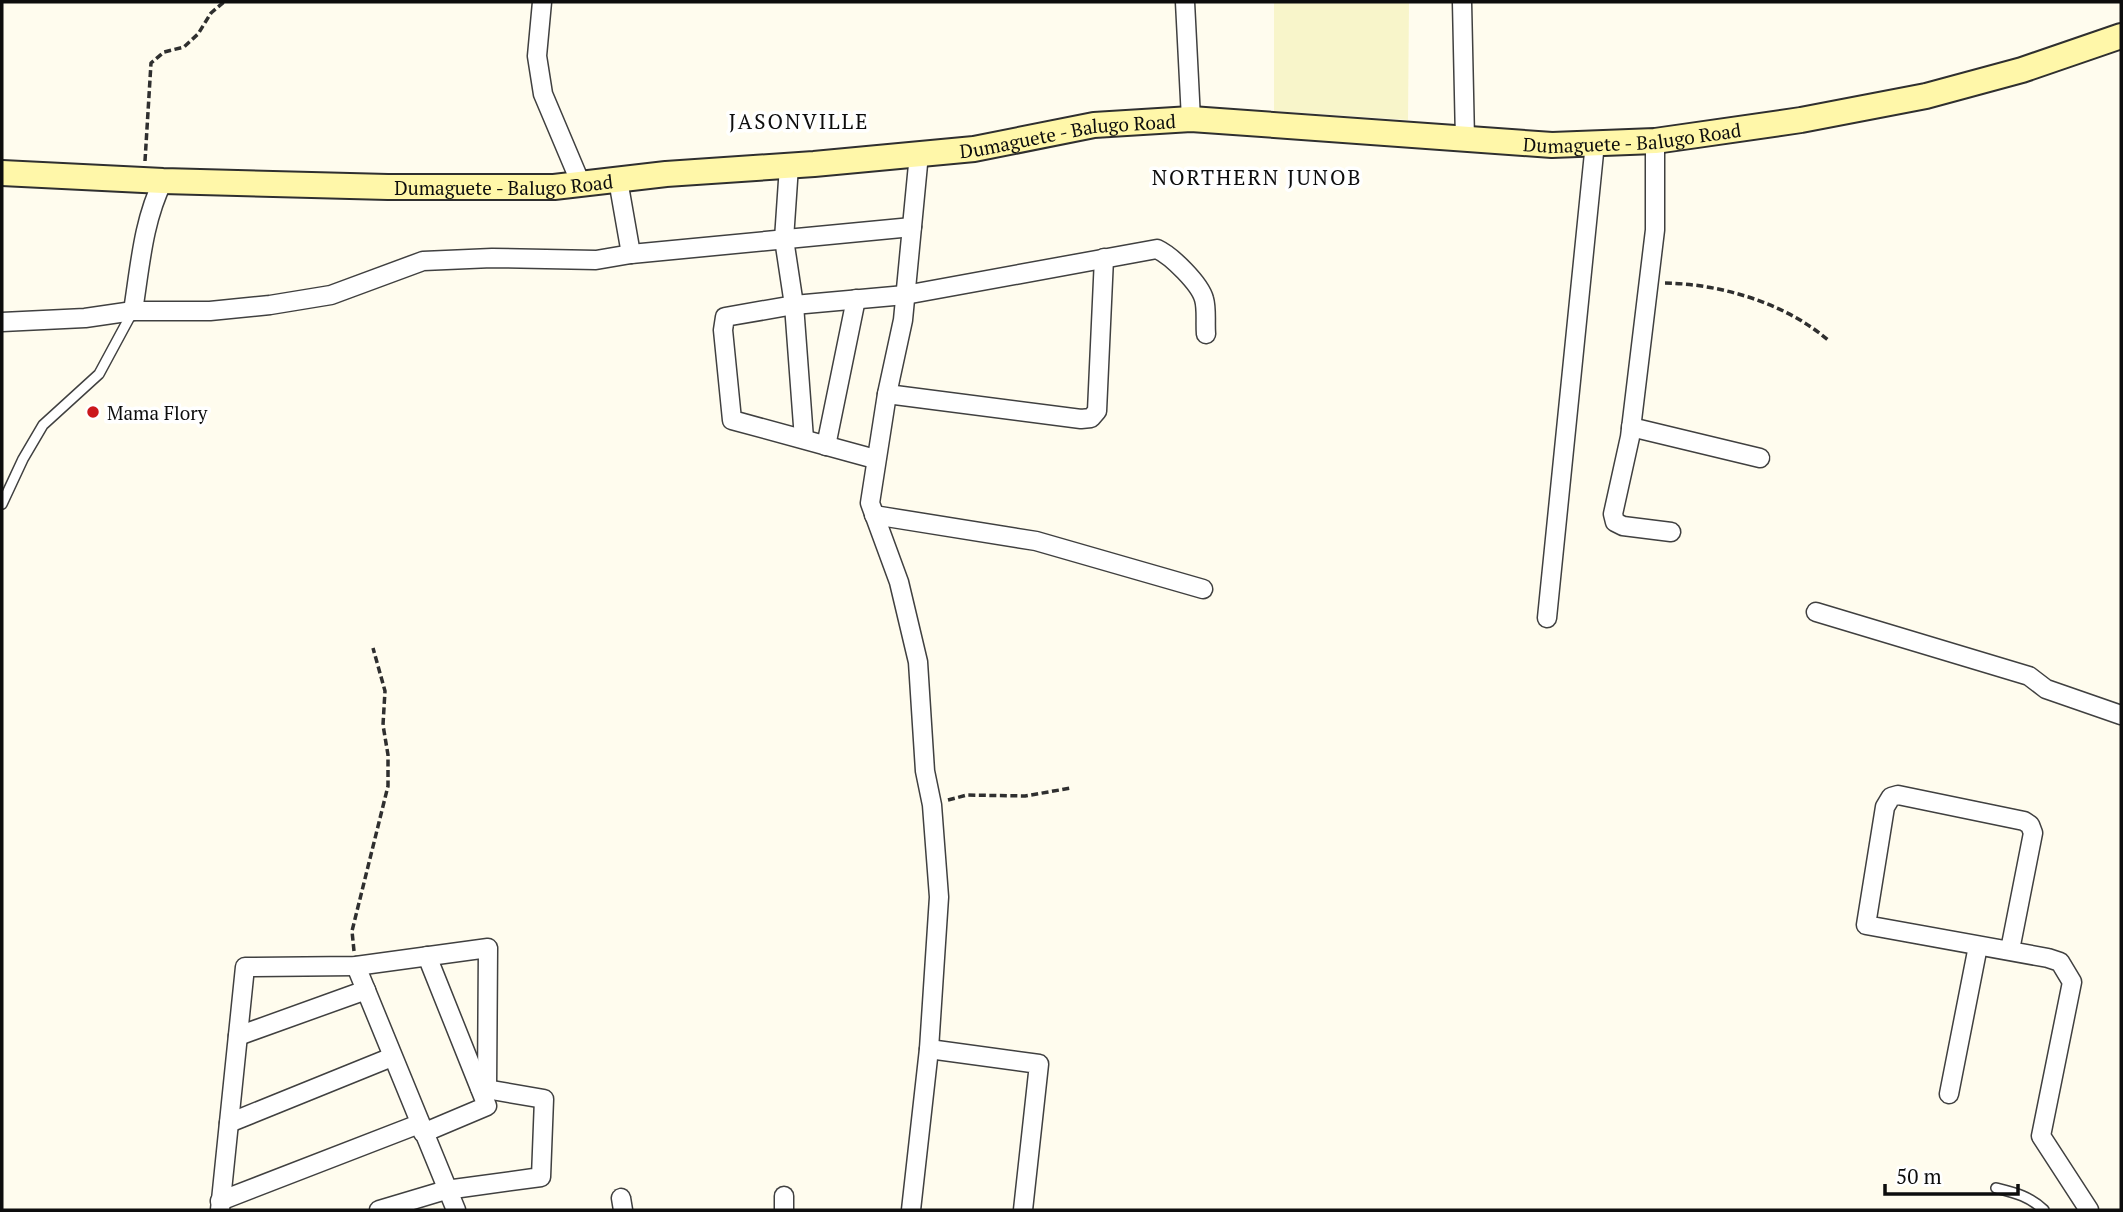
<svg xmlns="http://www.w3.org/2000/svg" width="2123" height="1212" font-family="'PT Serif',serif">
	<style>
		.farmland { fill: #f8f5ca }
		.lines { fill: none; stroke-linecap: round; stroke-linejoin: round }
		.lane-casing { stroke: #404040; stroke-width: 12 }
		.street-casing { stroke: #404040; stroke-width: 21 }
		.secondary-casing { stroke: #2f2f2f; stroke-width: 28 }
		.path { stroke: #2f2f2f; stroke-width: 3.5; stroke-dasharray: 7 3.5; stroke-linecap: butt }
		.lane { stroke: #fff; stroke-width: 9 }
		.street { stroke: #fff; stroke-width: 18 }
		.secondary { stroke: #fff7a9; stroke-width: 24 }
		.poi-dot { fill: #cb171c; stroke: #fff; stroke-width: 2.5 }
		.labels { text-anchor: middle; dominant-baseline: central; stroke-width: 7; stroke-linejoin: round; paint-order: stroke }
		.street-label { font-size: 19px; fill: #0d0d0d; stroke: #fff }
		.poi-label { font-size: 19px; fill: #0d0d0d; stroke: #fff; text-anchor: start }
		.neighbourhood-label { font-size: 21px; letter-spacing: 2px; fill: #0d0d0d; stroke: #fff }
	</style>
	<rect width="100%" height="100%" fill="#fffcee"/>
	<!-- farmland -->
	<path class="farmland" d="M1274,2H1409L1408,120L1274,111Z"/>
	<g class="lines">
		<!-- lane casing -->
		<g class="lane-casing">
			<g id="lane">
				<path d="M2,504L23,459L43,425L99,374L133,311"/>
				<path d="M1996,1188C2016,1193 2029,1196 2044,1210"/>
			</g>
		</g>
		<!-- street casing -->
		<g class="street-casing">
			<g id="street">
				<path d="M542,2L537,56L543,94L581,184"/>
				<path d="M1185,2L1191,119"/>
				<path d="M1462,2L1465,140"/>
				<path d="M1655,141V230L1630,437L1613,514L1615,522L1623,526L1671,532"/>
				<path d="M789,166L784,239L794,305L804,439"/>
				<path d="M618,180L631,254"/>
				<path d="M133,311C140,267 143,221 163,181"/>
				<path d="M2,322L85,318L133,311H210L270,305L331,295L423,261L492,258L596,260L631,254L912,227"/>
				<path d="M887,394L1081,419L1091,418L1097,411L1104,258"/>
				<path d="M1631,427L1760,458"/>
				<path d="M826,446L856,299"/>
				<path d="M875,459L732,420L723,330L725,317L794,305L905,295L1157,249C1172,256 1200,284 1204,299C1207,309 1205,323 1206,334"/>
				<path d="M874,515L1036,541L1203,589"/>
				<path d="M1816,612L2029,676L2046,689L2121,715"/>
				<path d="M1547,618L1595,143"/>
				<path d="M2010,950L2033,833L2030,825L2024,821L1898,795L1891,797L1885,807L1866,925L2048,958L2060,962L2072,982L2041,1136L2089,1210"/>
				<path d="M356,966L456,1210"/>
				<path d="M238,1036L366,990"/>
				<path d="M929,1049L1039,1064L1023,1210"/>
				<path d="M1949,1094L1978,946"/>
				<path d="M229,1123L392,1057"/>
				<path d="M423,1133L487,1106L427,956"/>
				<path d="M621,1198L623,1210"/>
				<path d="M220,1201L419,1124"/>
				<path d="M220,1210L245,967L356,966L488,948L487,1089"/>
				<path d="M379,1210L446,1190L541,1177L544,1099L480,1088"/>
				<path d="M784,1210V1196"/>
				<path d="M911,1210L929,1049L939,897L932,805L925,771L918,662L899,582L870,503L887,394L903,320L919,154"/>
			</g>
		</g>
		<!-- secondary casing -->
		<g class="secondary-casing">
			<g id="secondary">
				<path id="s1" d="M2,173L163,181L388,187H554L666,174L814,164L974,149L1094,125L1191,119L1552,145L1655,141L1801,120L1926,96L2022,70L2121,36"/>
			</g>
		</g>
		<!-- path -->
		<g class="path">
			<path d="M145,161L151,63L164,52L184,47L198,34L211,13L224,2"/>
			<path d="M1665,283C1721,284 1785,303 1828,340"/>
			<path d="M948,800L967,795L1025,796L1071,788"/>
			<path d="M354,951L352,931L388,786V755L383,725L385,691L373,648"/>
		</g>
		<!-- lane -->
		<use href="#lane" class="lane"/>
		<!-- street -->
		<use href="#street" class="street"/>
		<!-- secondary -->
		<use href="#secondary" class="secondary"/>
	</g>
	<!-- markers -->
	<circle class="poi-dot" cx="93" cy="412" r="7"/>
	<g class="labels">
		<!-- street labels -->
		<g class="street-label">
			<text stroke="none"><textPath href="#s1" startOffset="1069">Dumaguete - Balugo Road</textPath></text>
			<text stroke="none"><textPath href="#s1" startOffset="1636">Dumaguete - Balugo Road</textPath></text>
			<text stroke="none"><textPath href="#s1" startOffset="502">Dumaguete - Balugo Road</textPath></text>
		</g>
		<!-- poi labels -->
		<g class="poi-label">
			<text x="107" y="412">Mama Flory</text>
		</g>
		<!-- neighbourhood labels -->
		<g class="neighbourhood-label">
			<text x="799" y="121">JASONVILLE</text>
			<text x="1257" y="177">NORTHERN JUNOB</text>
		</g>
	</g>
	<!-- border -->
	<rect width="2123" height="1212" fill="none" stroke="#0d0d0d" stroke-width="7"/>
	<!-- scale -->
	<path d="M1885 1184v10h133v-10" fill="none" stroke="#0d0d0d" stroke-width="3.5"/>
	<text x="1896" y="1184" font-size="21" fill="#0d0d0d" stroke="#ffffff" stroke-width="5" paint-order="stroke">50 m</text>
</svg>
